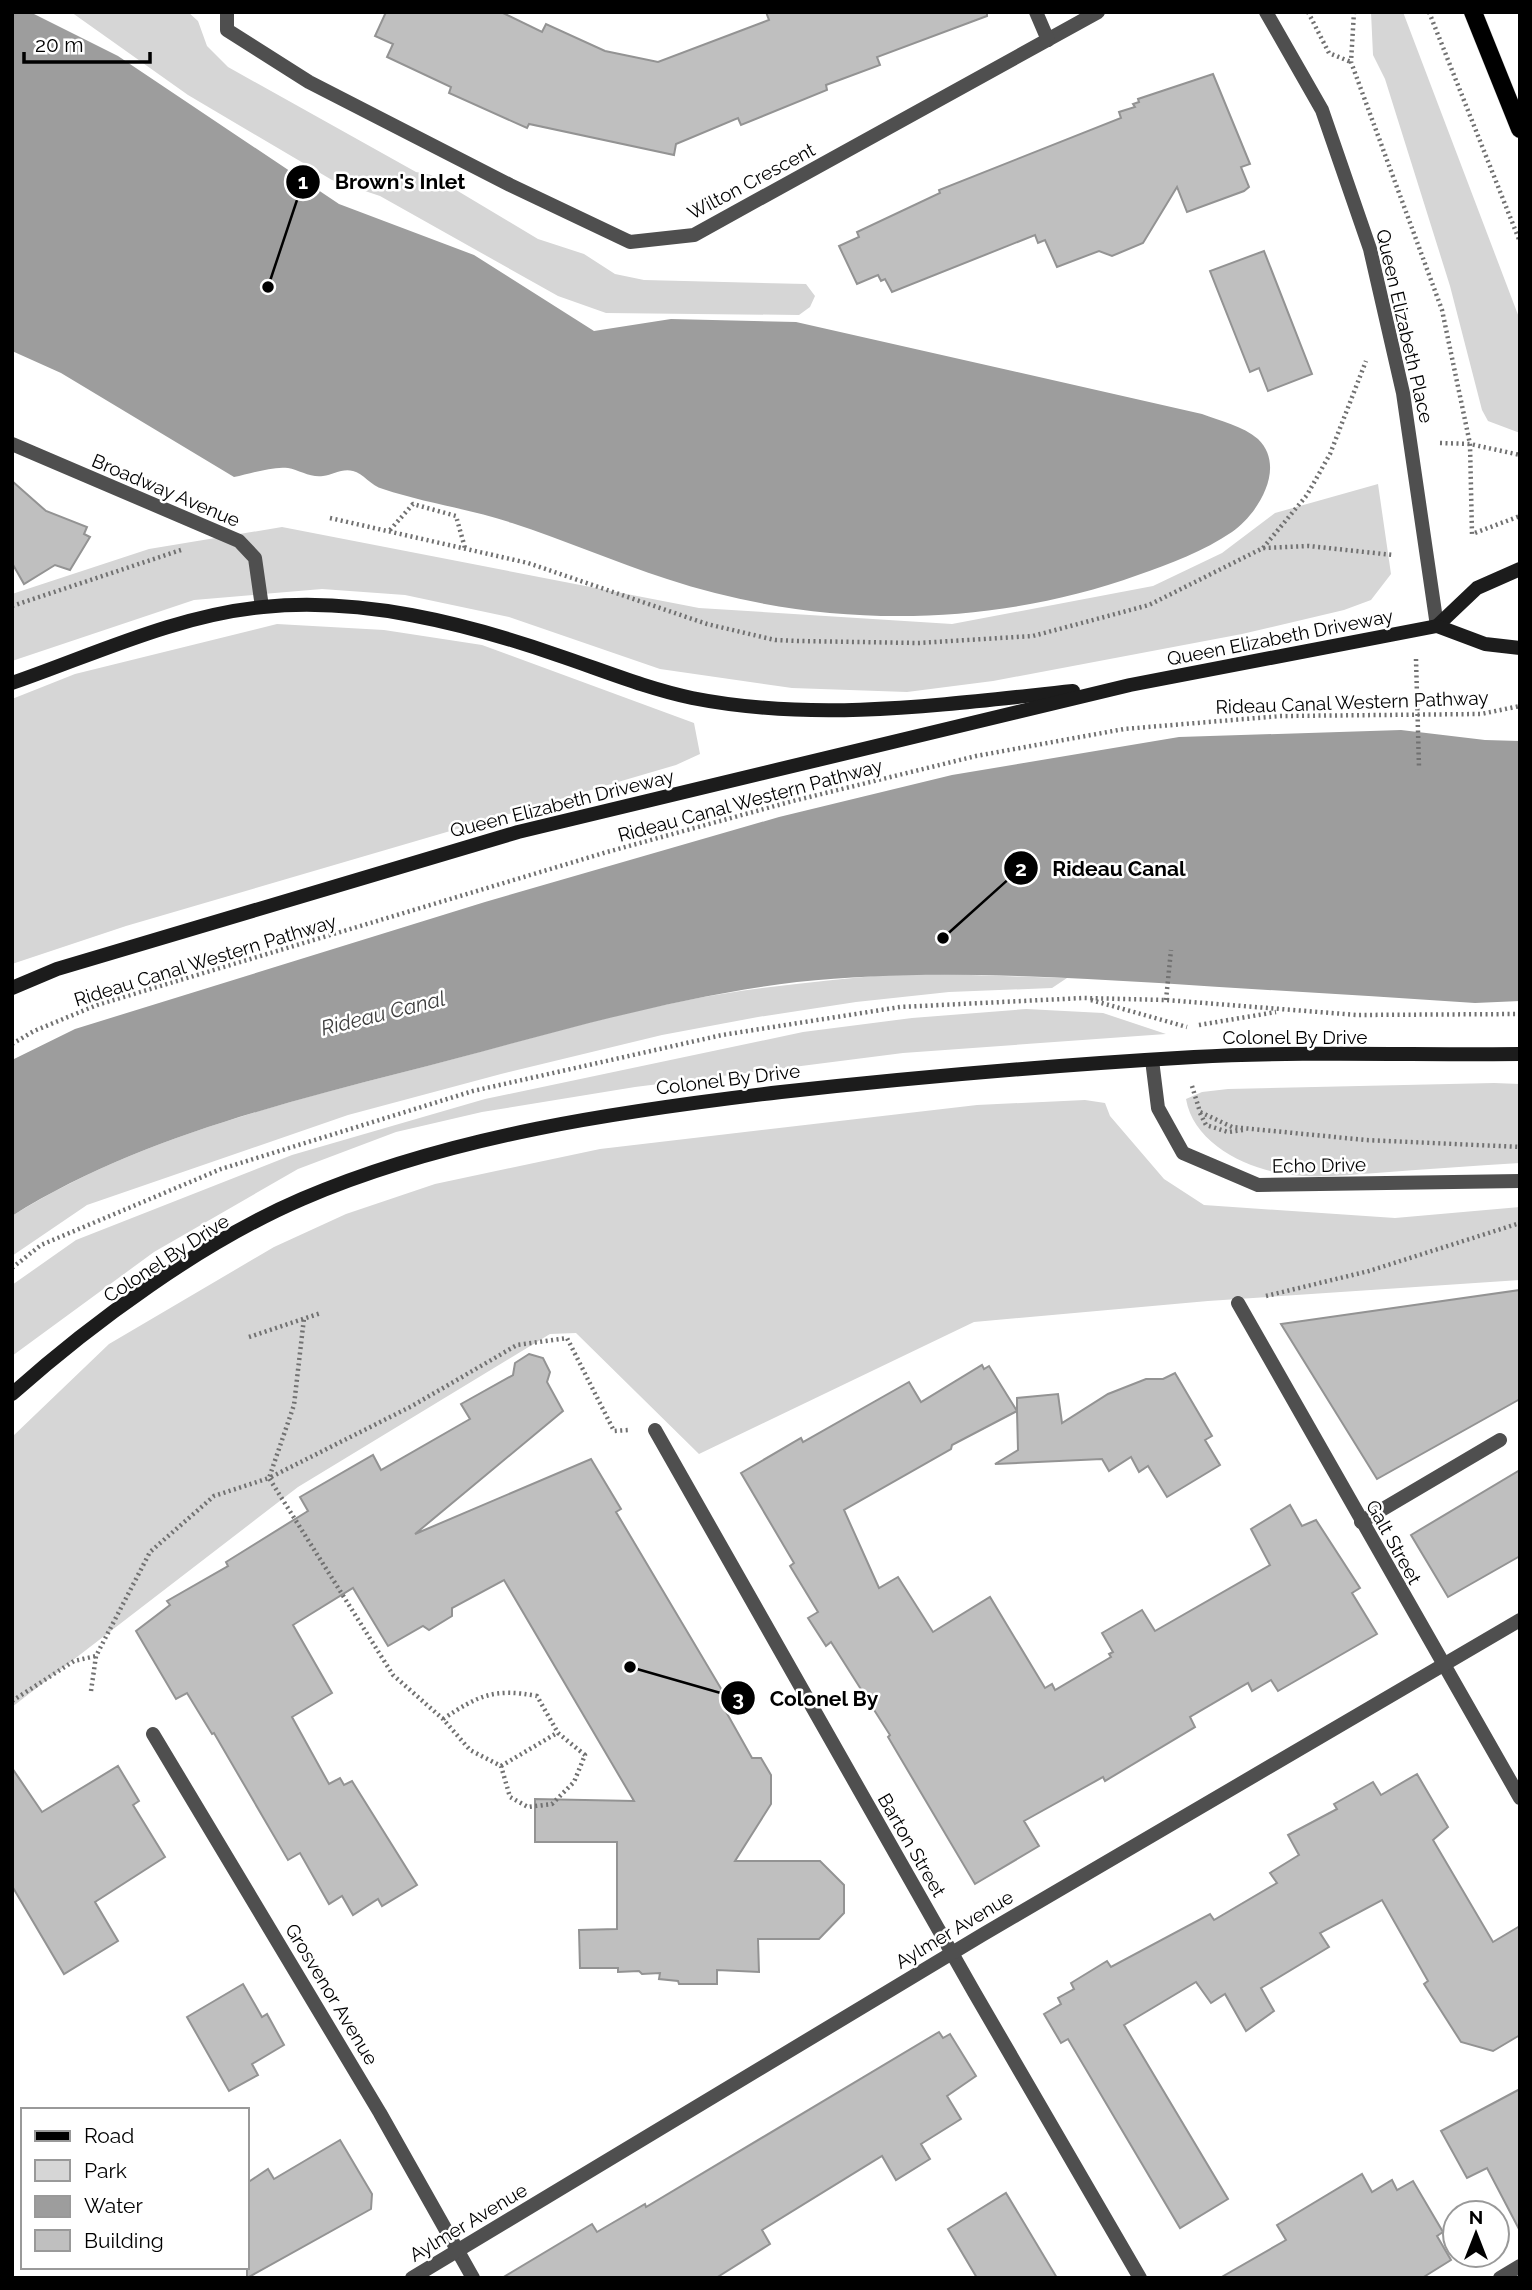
<svg xmlns="http://www.w3.org/2000/svg" width="1532" height="2290" font-family="Raleway,sans-serif">
	<style>
		.green { fill: #d6d6d6 }
		.water { fill: #9d9d9d }
		.building { fill: #bfbfbf; stroke: #939393; stroke-width: 2 }
		.lines { fill: none; stroke-linecap: round; stroke-linejoin: round }
		.primary-casing { stroke: #dbdbdb; stroke-width: 19 }
		.path { stroke: #717171; stroke-width: 4.5; stroke-dasharray: 2 3.5; stroke-linecap: butt }
		.lane { stroke: #4f4f4f; stroke-width: 14 }
		.street { stroke: #4f4f4f; stroke-width: 14 }
		.secondary { stroke: #1c1c1c; stroke-width: 14 }
		.primary { stroke: #000; stroke-width: 18 }
		.labels { text-anchor: middle; dominant-baseline: central; stroke-width: 5; stroke-linejoin: round; paint-order: stroke }
		.street-label { font-size: 19px; fill: #000; stroke: #fff }
		.water-label { font-size: 21px; font-style: italic; fill: #3e3e3e; stroke: #fff }
		.leader { fill: none; stroke: #000; stroke-width: 2.5 }
		.callout-dot { fill: #000; stroke: #fff; stroke-width: 2.5 }
		.mark-label { font-size: 21px; text-anchor: middle; font-weight: bold; fill: #fff }
		.callout-label { font-size: 21px; text-anchor: middle; font-weight: bold; fill: #000; stroke: #fff; stroke-width: 5; stroke-linejoin: round; paint-order: stroke }
	</style>
	<rect width="100%" height="100%" fill="#fff"/>
	<!-- green -->
	<g class="green">
		<path d="M71,12H188L198,21L207,46L228,67L416,172L431,175L538,239L584,254L615,274L644,280L806,284L815,296L810,307L799,315L606,313L558,296L380,196L332,180L188,95Z"/>
		<path d="M1371,12H1403L1520,320V433L1488,421L1482,410L1450,286L1385,79L1373,55Z"/>
		<path d="M1378,484L1391,574L1371,600L1344,610L1242,634L993,681L907,692L792,688L660,669L509,617L405,595L322,589L194,600L12,661V594L149,549L282,527L699,608L952,624L1153,586L1222,553L1275,513Z"/>
		<path d="M277,624L384,630L482,645L694,723L700,754L676,765L126,926L12,964V699L75,674Z"/>
		<path d="M908,973L1067,978L1052,988L949,992L856,1002L758,1017L662,1035L501,1074L348,1115L87,1205L12,1256V1216C136,1138 287,1102 427,1066C512,1044 597,1018 683,1001C758,986 833,980 908,973Z"/>
		<path d="M1026,1009L1103,1013L1166,1034L903,1053L635,1087L482,1112L396,1132L298,1169L154,1252L12,1356V1285L76,1240L292,1155L485,1099L803,1032L912,1018Z"/>
		<path d="M1494,1083L1520,1084V1163C1472,1166 1424,1169 1376,1173C1347,1175 1314,1179 1285,1174C1244,1168 1193,1142 1186,1099L1202,1092L1228,1089Z"/>
		<path d="M1085,1100L1105,1103L1110,1116L1164,1179L1204,1205L1395,1218L1520,1207V1280L1208,1301L974,1322L699,1454L576,1333L550,1334L298,1487L12,1707V1437L109,1344L274,1247L346,1214L435,1184L600,1149L977,1105Z"/>
	</g>
	<!-- water -->
	<g class="water">
		<path d="M12,12H30L118,56L339,204L474,255L594,331L671,319L796,322L1202,414C1220,421 1243,426 1258,439C1287,467 1258,514 1232,532C1204,551 1170,564 1138,575C988,629 818,629 667,579C615,562 564,540 512,523C470,509 425,503 383,489C371,486 363,473 353,471C342,468 333,475 323,476C311,478 299,470 288,468C272,466 250,474 234,477L61,373L12,351Z"/>
		<path d="M1401,730L1485,740L1520,741V1001L1475,1003C1370,996 1264,990 1159,983C1038,976 917,969 797,982C662,998 531,1040 400,1073C268,1107 128,1143 12,1216V1060L75,1029L485,902L779,817L952,775L1179,737Z"/>
	</g>
	<!-- building -->
	<g class="building">
		<path d="M386,12H501L542,32L546,24L605,51L658,62L769,20L766,12H987V16L877,57L880,65L826,85L827,90L741,125L738,118L676,144L674,155L529,124L527,128L449,93L451,87L387,57L393,44L375,36Z"/>
		<path d="M1213,74L1250,164L1241,167L1249,187L1244,191L1187,212L1177,187L1143,243L1112,256L1099,251L1057,267L1045,240L1038,243L1035,235L892,292L885,279L881,281L878,275L857,284L839,246L859,237L857,232L940,193L939,190L1121,118L1119,112L1135,107L1133,104L1139,102L1138,99Z"/>
		<path d="M1264,251L1312,374L1268,391L1259,368L1250,372L1210,271Z"/>
		<path d="M12,481L46,511L87,527L84,534L90,537L70,570L55,565L24,584L12,563Z"/>
		<path d="M1520,1290V1399L1377,1479L1281,1324Z"/>
		<path d="M529,1354L543,1358L550,1372L547,1382L563,1411L415,1534L591,1459L621,1509L616,1512L729,1702L725,1710L752,1758H761L771,1775V1804L735,1861H820L844,1885V1913L819,1939H758L759,1972L717,1970V1984H679L678,1981L659,1979L660,1973L642,1974L639,1971L618,1972V1968H580L579,1930L617,1929V1842H535V1799L634,1801L504,1580L452,1608V1616L429,1630L423,1626L388,1646L353,1588L293,1625L332,1693L292,1717L329,1784L340,1778L344,1785L352,1781L417,1885L382,1906L378,1899L353,1915L342,1896L329,1904L300,1853L288,1860L214,1733L212,1734L187,1693L176,1699L136,1631L170,1605L167,1601L228,1566L226,1562L308,1511L300,1497L373,1455L381,1470L470,1419L461,1404L513,1375L515,1363Z"/>
		<path d="M982,1365L984,1369L989,1366L1017,1411V1398L1058,1394L1062,1423L1108,1394L1146,1379H1163L1175,1373L1212,1436L1205,1440L1220,1465L1167,1497L1148,1466L1139,1472L1131,1457L1109,1471L1102,1459L995,1464L1018,1450L1017,1411L952,1445L951,1449L844,1510L879,1588L898,1577L933,1632L990,1597L1045,1688L1052,1684L1055,1690L1111,1657L1109,1654L1113,1652L1102,1633L1142,1610L1155,1631L1270,1565L1251,1529L1290,1505L1302,1526L1316,1520L1360,1588L1352,1593L1377,1634L1278,1691L1271,1680L1252,1691L1248,1683L1190,1717L1195,1727L1105,1781L1103,1777L1024,1821L1039,1846L975,1884L888,1737L890,1735L831,1642L826,1646L808,1618L818,1612L790,1566L794,1563L741,1473L801,1438L803,1442L909,1382L921,1402Z"/>
		<path d="M1520,1470V1556L1448,1597L1411,1535Z"/>
		<path d="M118,1766L139,1801L133,1805L165,1857L95,1902L118,1941L64,1974L12,1886V1768L42,1812Z"/>
		<path d="M1417,1774L1448,1827L1433,1840L1493,1942L1520,1926V2035L1493,2051L1461,2042L1424,1984L1428,1981L1382,1900L1320,1933L1329,1947L1261,1988L1274,2011L1246,2031L1225,1994L1211,2003L1196,1982L1124,2025L1228,2199L1180,2228L1068,2039L1061,2043L1044,2014L1061,2004L1058,1998L1074,1989L1071,1983L1107,1961L1111,1967L1210,1914L1214,1920L1277,1883L1270,1873L1299,1855L1288,1835L1337,1809L1334,1804L1373,1782L1381,1795Z"/>
		<path d="M243,1984L262,2017L267,2014L284,2045L252,2064L258,2075L229,2091L187,2017Z"/>
		<path d="M939,2032L943,2038L950,2034L976,2076L947,2096L961,2119L921,2144L930,2159L896,2180L882,2156L762,2230L770,2244L716,2278H502L592,2224L597,2232L645,2204L646,2207Z"/>
		<path d="M1520,2089V2231L1487,2168L1467,2178L1441,2131Z"/>
		<path d="M340,2140L372,2194L371,2209L247,2278V2183L268,2169L274,2179Z"/>
		<path d="M1362,2174L1372,2192L1392,2180L1397,2190L1413,2181L1443,2232L1437,2236L1451,2260L1422,2278H1220L1286,2240L1277,2225Z"/>
		<path d="M1006,2193L1057,2278H977L948,2229Z"/>
	</g>
	<g class="lines">
		<!-- primary casing -->
		<g class="primary-casing">
			<path id="primary" d="M1473,12L1520,129"/>
		</g>
		<!-- path -->
		<g class="path">
			<path d="M1308,12L1329,53L1351,62"/>
			<path d="M1354,12L1351,62L1442,310L1470,444L1472,534L1520,516"/>
			<path d="M1429,12L1520,242"/>
			<path d="M1440,443L1470,444L1520,455"/>
			<path d="M330,518L528,563L707,624L775,640L798,641L918,643L1033,636L1149,605L1263,548L1309,546L1393,555"/>
			<path d="M390,530L413,504L456,516L465,548"/>
			<path d="M1263,548L1307,495L1330,454L1366,361"/>
			<path d="M12,606L184,549"/>
			<path d="M1416,659L1419,767"/>
			<path d="M1091,1000L1187,1027"/>
			<path d="M1166,1000L1171,950"/>
			<path d="M1199,1025L1276,1012"/>
			<path d="M12,1044L34,1031L97,1005L607,852L793,801L976,756L1124,729L1281,716L1481,714L1520,706"/>
			<path d="M1192,1086L1200,1112L1232,1127L1366,1140L1520,1147"/>
			<path d="M1200,1113L1206,1125L1228,1132L1243,1130"/>
			<path d="M12,1268L41,1245L221,1169L473,1091L722,1035L900,1007L1083,998L1166,1000L1357,1015L1520,1014"/>
			<path d="M1266,1296L1369,1271L1520,1223"/>
			<path d="M249,1337L321,1313"/>
			<path d="M91,1691L96,1656L150,1552L214,1496L269,1478L294,1405L304,1318"/>
			<path d="M12,1701L74,1661L96,1656"/>
			<path d="M443,1719C479,1695 494,1688 537,1696L558,1733L585,1755L574,1782L552,1804L528,1807L510,1797L501,1766L470,1750L443,1719L393,1675L269,1478L412,1406L517,1345L567,1338L614,1431L629,1430"/>
			<path d="M501,1766L557,1733"/>
		</g>
		<!-- lane -->
		<path class="lane" d="M1361,1522L1500,1440"/>
		<!-- street -->
		<g class="street">
			<path d="M227,12V30L309,82L510,185L630,242L694,235L1098,12"/>
			<path d="M1036,12L1048,40"/>
			<path d="M1266,12L1322,110L1370,249L1403,393L1437,626"/>
			<path d="M12,444L239,541L255,558L262,607"/>
			<path d="M1152,1060L1158,1108L1183,1153L1258,1185L1520,1181"/>
			<path d="M1238,1303L1520,1798"/>
			<path d="M655,1430L974,1992L1140,2278"/>
			<path d="M153,1734L380,2113L473,2278"/>
			<path d="M412,2278L982,1935L1520,1620"/>
			<path d="M1500,2278L1520,2266"/>
		</g>
		<!-- secondary -->
		<g class="secondary">
			<path d="M1437,626L1477,588L1520,569"/>
			<path d="M12,683C93,655 177,615 263,607C361,597 465,623 557,655C602,670 645,688 692,698C818,723 947,704 1073,691"/>
			<path d="M12,988L57,969L518,832L1130,685L1437,626L1485,644L1520,648"/>
			<path d="M12,1394C93,1322 202,1242 302,1199C451,1135 621,1111 781,1092C918,1077 1056,1065 1194,1057C1302,1051 1411,1055 1520,1054"/>
		</g>
		<!-- primary -->
		<use href="#primary" class="primary"/>
	</g>
	<g class="labels">
		<!-- street labels -->
		<g class="street-label">
			<text transform="translate(751 181) rotate(-28)">Wilton Crescent</text>
			<text transform="translate(1405 326) rotate(77)">Queen Elizabeth Place</text>
			<text transform="translate(166 490) rotate(23)">Broadway Avenue</text>
			<text transform="translate(1280 637) rotate(-11)">Queen Elizabeth Driveway</text>
			<text transform="translate(1352 702) rotate(-2)">Rideau Canal Western Pathway</text>
			<text transform="translate(750 800) rotate(-15)">Rideau Canal Western Pathway</text>
			<text transform="translate(562 803) rotate(-14)">Queen Elizabeth Driveway</text>
			<text transform="translate(205 960) rotate(-17)">Rideau Canal Western Pathway</text>
			<text x="1295" y="1037">Colonel By Drive</text>
			<text transform="translate(728 1079) rotate(-7)">Colonel By Drive</text>
			<text transform="translate(1319 1165) rotate(-1)">Echo Drive</text>
			<text transform="translate(166 1258) rotate(-33)">Colonel By Drive</text>
			<text transform="translate(1394 1542) rotate(61)">Galt Street</text>
			<text transform="translate(912 1845) rotate(60)">Barton Street</text>
			<text transform="translate(954 1929) rotate(-31)">Aylmer Avenue</text>
			<text transform="translate(332 1994) rotate(59)">Grosvenor Avenue</text>
			<text transform="translate(468 2222) rotate(-31)">Aylmer Avenue</text>
		</g>
		<!-- water labels -->
		<g class="water-label">
			<text transform="translate(383 1013) rotate(-14)">Rideau Canal</text>
		</g>
	</g>
	<!-- callouts -->
	<path class="leader" d="M268 287L303 182M943 938L1021 868M630 1667L738 1698"/>
	<g class="callout-dot">
		<circle cx="268" cy="287" r="7"/>
		<circle cx="943" cy="938" r="7"/>
		<circle cx="630" cy="1667" r="7"/>
		<circle cx="303" cy="182" r="18"/>
		<circle cx="1021" cy="868" r="18"/>
		<circle cx="738" cy="1698" r="18"/>
	</g>
	<g class="mark-label">
		<text x="303" y="189">1</text>
		<text x="1021" y="876">2</text>
		<text x="738" y="1706">3</text>
	</g>
	<g class="callout-label">
		<text x="400" y="189">Brown's Inlet</text>
		<text x="1119" y="876">Rideau Canal</text>
		<text x="824" y="1706">Colonel By</text>
	</g>
	<!-- border -->
	<rect width="1532" height="2290" fill="none" stroke="#000000" stroke-width="28"/>
	<!-- legend -->
	<rect x="21" y="2108" width="228" height="161" fill="#ffffff" stroke="#999999" stroke-width="2"/>
	<rect x="35" y="2131" width="35" height="10" fill="#000000" stroke="#999999" stroke-width="2"/>
	<text x="84" y="2143" font-size="21" fill="#000000">Road</text>
	<rect x="35" y="2160" width="35" height="21" fill="#d6d6d6" stroke="#999999" stroke-width="2"/>
	<text x="84" y="2178" font-size="21" fill="#000000">Park</text>
	<rect x="35" y="2196" width="35" height="21" fill="#9d9d9d" stroke="#999999" stroke-width="2"/>
	<text x="84" y="2213" font-size="21" fill="#000000">Water</text>
	<rect x="35" y="2230" width="35" height="21" fill="#bfbfbf" stroke="#999999" stroke-width="2"/>
	<text x="84" y="2248" font-size="21" fill="#000000">Building</text>
	<!-- north arrow -->
	<g transform="translate(1476 2234)"><circle r="33" fill="#ffffff" stroke="#999999" stroke-width="2"/>
	<path d="M0-5L12 26L0 18L-12 26Z" fill="#000000"/>
	<text y="-10" font-size="19" font-weight="bold" text-anchor="middle" fill="#000000">N</text>
	</g>
	<!-- scale -->
	<path d="M24 52v10h126v-10" fill="none" stroke="#000000" stroke-width="3.5"/>
	<text x="35" y="52" font-size="21" fill="#000000" stroke="#ffffff" stroke-width="5" paint-order="stroke">20 m</text>
</svg>
